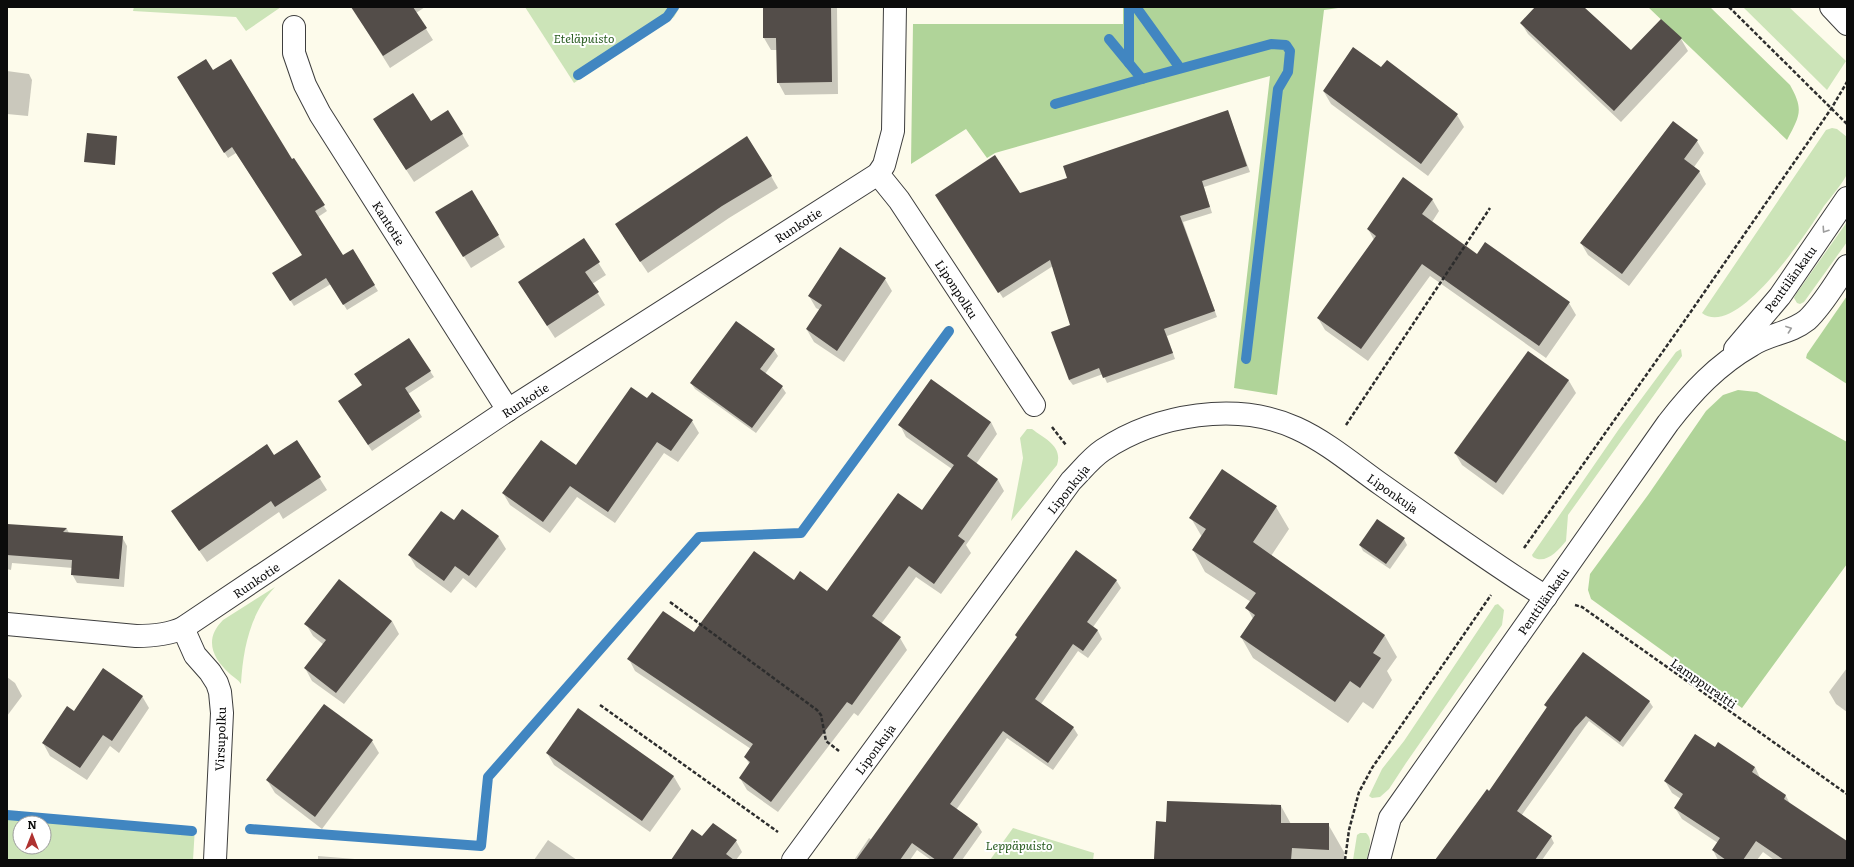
<svg xmlns="http://www.w3.org/2000/svg" width="1854" height="867" font-family="Literata,serif">
	<style>
		.green { fill: #cce4b8; fill-rule: evenodd }
		.forest { fill: #b0d499 }
		.shadow { fill: #0003 }
		.lines { fill: none; stroke-linecap: round; stroke-linejoin: round }
		.stream { stroke: #4186c1; stroke-width: 10 }
		.building { fill: #534d49 }
		.minor-casing { stroke: #3e3e3e; stroke-width: 24 }
		.tertiary-casing { stroke: #3e3e3e; stroke-width: 24 }
		.path { stroke: #2d2d2d; stroke-width: 2.5; stroke-dasharray: 4 2; stroke-linecap: butt }
		.minor { stroke: #fff; stroke-width: 22 }
		.tertiary { stroke: #fff; stroke-width: 22 }
		.oneway { stroke: #9d9d9d }
		.labels { text-anchor: middle; dominant-baseline: central; stroke-width: 4; stroke-linejoin: round; paint-order: stroke }
		.park-label { font-size: 12px; font-style: italic; fill: #2a5d22; stroke: #fff }
		.street-label { font-size: 12px; fill: #0b0b0b; stroke: #fff }
	</style>
	<rect width="100%" height="100%" fill="#fdfbeb"/>
	<!-- green -->
	<g class="green">
		<path d="M134,7H281L246,31L236,17L133,11Z"/>
		<path d="M525,7H680L674,17L574,83Z"/>
		<path d="M1743,7H1789L1846,61L1827,90Z"/>
		<path d="M1832,128L1837,129L1847,137C1847,146 1850,166 1847,174C1843,183 1830,198 1824,206C1808,231 1737,340 1702,313L1826,130Z"/>
		<path d="M1847,222V242L1804,302L1800,304L1797,303L1794,298L1796,294Z"/>
		<path d="M1681,349L1682,356L1568,515L1566,541C1558,551 1545,565 1533,557L1532,555L1619,429L1676,352Z"/>
		<path d="M1027,429H1032C1045,439 1063,446 1057,465L1011,521L1023,458L1020,438Z"/>
		<path d="M275,587C250,613 243,649 241,684C238,679 233,677 229,673C212,657 204,639 223,620Z"/>
		<path d="M1498,604L1504,610L1502,625L1406,763L1389,789L1380,797L1372,798L1369,796L1382,769L1404,741L1495,605Z"/>
		<path d="M7,813L195,827L193,860H7ZM20,823H44V847H20Z"/>
		<path d="M1013,828L1094,853L1093,860H990Z"/>
		<path d="M1360,833H1366C1374,840 1368,851 1367,860H1353L1357,835Z"/>
	</g>
	<!-- forest -->
	<g class="forest">
		<path d="M1123,7H1345L1324,10L1277,395L1234,388L1270,76L995,153L987,158L966,129L911,164L913,24H1123Z"/>
		<path d="M1648,7H1710L1790,85C1804,110 1800,115 1787,140Z"/>
		<path d="M1847,296V384L1806,358L1807,354Z"/>
		<path d="M1738,390L1757,392L1847,442V564L1742,708L1591,599L1588,590L1590,574L1648,495L1706,411L1723,395Z"/>
	</g>
	<!-- shadow -->
	<g class="shadow">
		<path d="M354,7H425L416,13L433,40L390,68L360,20Z"/>
		<path d="M764,7H837L838,94L785,95L778,82L777,50H771L764,38Z"/>
		<path d="M1536,7H1583L1631,52L1681,39L1688,51L1621,122L1528,34L1521,23Z"/>
		<path d="M1381,68L1457,115L1464,127L1428,176L1331,104L1324,92Z"/>
		<path d="M7,71L29,74L32,80L28,116L7,114Z"/>
		<path d="M213,72L292,160L327,211L318,217L343,256L353,250L378,291L347,310L331,284L294,306L274,274L303,255L236,153L228,158L178,77Z"/>
		<path d="M1228,112L1250,172L1204,187L1212,213L1183,222L1217,317L1167,336L1175,359L1107,383L1103,374L1073,385L1069,380L1071,325L1053,266L1003,298L940,201L1020,194L1068,179Z"/>
		<path d="M374,120L431,122L462,134L469,146L414,182Z"/>
		<path d="M1673,122L1697,141L1704,153L1694,167L1699,171L1706,184L1629,286L1588,255L1581,243Z"/>
		<path d="M771,176L778,188L729,218L648,273L623,236Z"/>
		<path d="M1432,199L1439,211L1432,222L1477,255L1569,303L1576,315L1546,358L1430,276L1368,361L1325,330L1318,318L1374,240L1368,229Z"/>
		<path d="M444,224L498,235L505,247L471,268Z"/>
		<path d="M584,240L606,275L592,284L605,305L555,338L527,295Z"/>
		<path d="M841,249L885,279L892,291L844,362L814,342L807,330L820,310L816,308L809,296Z"/>
		<path d="M736,322L774,350L778,356L765,374L782,387L786,393L756,433L695,389L691,383Z"/>
		<path d="M409,340L434,377L408,394L422,417L372,451L343,407Z"/>
		<path d="M1528,352L1569,381L1576,393L1503,495L1462,465L1455,453Z"/>
		<path d="M647,399L692,421L699,433L678,462L664,453L615,523L577,497L550,533L510,505L503,493L576,467Z"/>
		<path d="M991,422L997,434L976,464L998,480L1004,491L966,545L971,553L941,594L916,577L881,624L900,638L907,650L858,716L854,713L778,812L747,790L740,778L750,765L745,757L751,749L635,671L629,659L694,634L794,581L827,592L922,512L952,469L906,437L900,425Z"/>
		<path d="M296,441L327,490L283,519L279,512L207,562L180,523Z"/>
		<path d="M1222,471L1276,507L1289,529L1271,556L1385,636L1397,657L1387,671L1392,680L1373,709L1363,702L1348,723L1253,658L1241,637L1253,619L1247,608L1251,602L1205,572L1193,550L1202,537L1191,518Z"/>
		<path d="M454,522L498,536L506,549L476,588L463,578L451,593L416,567L409,555Z"/>
		<path d="M7,525L67,529L69,533L122,537L127,546L124,587L77,583L72,574L73,568L12,563L11,570L7,569Z"/>
		<path d="M1404,539L1407,545L1390,569L1363,551L1360,545Z"/>
		<path d="M1116,580L1121,588L1093,627L1098,631L1102,639L1088,658L1078,651L1041,704L1073,727L1078,735L1053,770L1007,738L956,810L977,824L982,832L962,860H931L917,850L910,860H854L869,838L872,840Z"/>
		<path d="M392,621L399,634L344,704L312,681L305,668L324,645L313,636L306,624Z"/>
		<path d="M1847,668V712L1836,704L1829,692Z"/>
		<path d="M7,677L15,683L22,696L7,716Z"/>
		<path d="M142,696L149,708L119,753L110,746L87,780L50,756L43,743L74,712Z"/>
		<path d="M1649,701L1653,707L1623,747L1589,721L1521,816L1551,837L1554,843L1542,860H1447L1489,792L1547,709L1545,705Z"/>
		<path d="M324,705L372,741L379,753L322,829L275,793L267,780Z"/>
		<path d="M578,709L674,777L681,789L650,832L554,765L547,753Z"/>
		<path d="M1715,748L1755,767L1761,780L1786,796L1790,804L1847,842V860H1774L1763,852L1757,860H1718L1713,850L1718,843L1682,819L1675,808L1681,799L1672,793L1665,781Z"/>
		<path d="M1281,806L1291,824H1328L1344,852V860H1156L1155,858L1167,823Z"/>
		<path d="M702,837L736,841L742,852L736,860H673Z"/>
		<path d="M548,840L577,860H534Z"/>
		<path d="M318,856L367,860H318Z"/>
	</g>
	<g class="lines">
		<!-- stream -->
		<g class="stream">
			<path d="M1136,7L1180,68"/>
			<path d="M1109,39L1142,79L1271,44L1286,45L1290,51L1288,72L1278,89L1246,359"/>
			<path d="M1129,63V7"/>
			<path d="M578,75L667,17L674,7"/>
			<path d="M1055,104L1142,79"/>
			<path d="M7,815L192,831"/>
			<path d="M250,829L481,846L488,777L699,537L801,533L949,331"/>
		</g>
	</g>
	<!-- building -->
	<g class="building">
		<path d="M351,7H413L427,28L383,56Z"/>
		<path d="M763,7H831L832,82L777,83L776,38H763Z"/>
		<path d="M1535,7H1584L1631,50L1661,19L1682,38L1614,111L1520,23Z"/>
		<path d="M1353,47L1381,67L1387,60L1458,114L1421,164L1323,91Z"/>
		<path d="M206,59L213,70L231,59L292,159L294,158L325,205L315,211L343,255L353,249L375,285L343,305L326,278L290,301L272,273L302,255L232,147L224,153L177,77Z"/>
		<path d="M413,93L431,121L448,110L463,134L406,170L373,119Z"/>
		<path d="M1228,110L1247,166L1202,181L1210,207L1180,216L1215,311L1164,329L1173,353L1103,378L1099,368L1069,380L1051,332L1070,325L1050,260L998,293L935,195L995,155L1020,193L1067,178L1063,166Z"/>
		<path d="M1673,121L1698,140L1684,159L1700,171L1622,274L1580,243Z"/>
		<path d="M87,133L117,136L115,165L84,162Z"/>
		<path d="M747,136L772,176L722,206L640,262L615,224Z"/>
		<path d="M1403,177L1433,199L1422,214L1477,254L1485,242L1570,302L1539,346L1422,264L1361,349L1317,318L1376,236L1367,229Z"/>
		<path d="M472,190L499,235L463,257L435,212Z"/>
		<path d="M584,238L600,262L585,272L599,292L547,326L518,282Z"/>
		<path d="M840,247L886,278L837,351L806,329L822,305L808,296Z"/>
		<path d="M736,321L775,349L760,369L783,386L752,428L690,383Z"/>
		<path d="M409,338L431,371L405,388L420,411L368,445L338,401L362,385L354,374Z"/>
		<path d="M1528,351L1569,380L1496,483L1454,453Z"/>
		<path d="M931,379L991,422L967,456L998,479L958,536L965,541L934,584L909,566L872,616L901,637L852,705L847,702L771,802L739,778L750,762L744,757L753,744L627,659L663,611L694,632L754,551L794,580L800,571L827,591L898,493L922,510L954,465L898,425Z"/>
		<path d="M631,387L647,398L652,392L693,420L671,451L657,442L608,512L570,486L543,522L502,493L541,440L576,465Z"/>
		<path d="M297,440L321,477L275,507L271,501L199,551L171,511L267,444L274,455Z"/>
		<path d="M1222,469L1277,506L1253,542L1385,635L1373,653L1381,658L1360,688L1350,681L1335,702L1240,637L1255,615L1245,608L1256,593L1192,550L1206,529L1189,518Z"/>
		<path d="M462,509L499,536L469,576L455,566L444,581L408,555L441,511L454,520Z"/>
		<path d="M1377,519L1405,538L1386,564L1359,545Z"/>
		<path d="M7,524L67,528L63,532L123,536L119,579L71,575L72,560L7,555Z"/>
		<path d="M1076,550L1117,580L1087,622L1098,630L1083,651L1073,644L1035,699L1074,727L1048,763L1003,731L950,804L978,824L952,860H936L912,843L900,860H856L1017,637L1015,635Z"/>
		<path d="M339,579L392,621L336,693L304,668L326,640L304,624Z"/>
		<path d="M1583,652L1650,701L1620,742L1586,716L1575,728L1517,811L1552,836L1535,860H1435L1487,789L1489,791L1547,707L1544,705Z"/>
		<path d="M103,668L143,696L112,741L103,735L80,768L42,743L67,706L74,711Z"/>
		<path d="M324,704L373,740L315,817L266,780Z"/>
		<path d="M578,708L674,776L642,821L546,753Z"/>
		<path d="M1695,734L1715,747L1718,742L1755,767L1752,772L1786,795L1784,799L1847,841V860H1784L1756,841L1743,860H1726L1712,850L1720,838L1674,808L1683,794L1664,781Z"/>
		<path d="M1167,801L1281,805V823H1329V850L1292,848L1291,860L1154,859L1156,821L1166,822Z"/>
		<path d="M713,823L737,840L726,854L734,860H671L692,829L702,836Z"/>
	</g>
	<g class="lines">
		<!-- minor casing -->
		<g class="minor-casing">
			<g id="minor">
				<path d="M294,27V53L305,85L320,114L508,410"/>
				<path d="M878,174L899,200L1034,405"/>
				<path d="M1735,349L1780,296L1847,198"/>
				<path d="M7,624L136,636C152,636 168,635 183,628L508,410L878,174L884,165L893,131L895,7"/>
				<path d="M183,628L195,655L210,672L217,683L220,692L222,713L215,860"/>
				<path d="M793,860L1071,481C1081,471 1091,458 1103,450C1157,414 1237,401 1296,428C1327,442 1355,466 1382,485C1436,523 1490,562 1546,597"/>
				<path d="M1379,860L1390,818L1668,423C1692,392 1717,365 1752,345C1769,334 1791,333 1807,320C1823,305 1835,283 1847,266"/>
			</g>
		</g>
		<!-- tertiary casing -->
		<g class="tertiary-casing">
			<path id="tertiary" d="M1831,7L1847,24"/>
		</g>
		<!-- path -->
		<g class="path">
			<path d="M1729,7L1847,124"/>
			<path d="M1346,425L1490,208"/>
			<path d="M1052,427L1066,445"/>
			<path d="M1524,548L1683,323L1831,109L1847,82"/>
			<path d="M670,602L817,710L821,715L826,741L839,751"/>
			<path d="M1575,605L1582,607L1847,794"/>
			<path d="M600,705L778,832"/>
			<path d="M1345,860L1349,830L1359,792L1372,768L1491,595"/>
		</g>
		<!-- minor -->
		<use href="#minor" class="minor"/>
		<!-- tertiary -->
		<use href="#tertiary" class="tertiary"/>
	</g>
	<!-- one-way arrows -->
	<defs><path id="oneway-chevron" d="M-2-3.5L2.5 0L-2 3.5" fill="none" stroke-width="1.6" stroke-linecap="round" stroke-linejoin="round"/></defs>
	<g class="oneway">
		<use href="#oneway-chevron" transform="translate(1825 230) rotate(124)"/>
		<use href="#oneway-chevron" transform="translate(1789 329) rotate(-20)"/>
	</g>
	<g class="labels">
		<!-- park labels -->
		<g class="park-label">
			<text x="584" y="38">Eteläpuisto</text>
			<text x="1019" y="845">Leppäpuisto</text>
		</g>
		<!-- street labels -->
		<g class="street-label">
			<text transform="translate(389 223) rotate(58)">Kantotie</text>
			<text transform="translate(798 225) rotate(-33)">Runkotie</text>
			<text transform="translate(1790 279) rotate(-54)">Penttilänkatu</text>
			<text transform="translate(957 289) rotate(57)">Liponpolku</text>
			<text transform="translate(525 400) rotate(-33)">Runkotie</text>
			<text transform="translate(1068 489) rotate(-51)">Liponkuja</text>
			<text transform="translate(1393 493) rotate(35)">Liponkuja</text>
			<text transform="translate(256 580) rotate(-34)">Runkotie</text>
			<text transform="translate(1543 601) rotate(-55)">Penttilänkatu</text>
			<text transform="translate(1704 683) rotate(35)">Lamppuraitti</text>
			<text transform="translate(220 739) rotate(-88)">Virsupolku</text>
			<text transform="translate(875 749) rotate(-54)">Liponkuja</text>
		</g>
	</g>
	<!-- border -->
	<rect width="1854" height="867" fill="none" stroke="#0b0b0b" stroke-width="16"/>
	<!-- north arrow -->
	<g transform="translate(32 835)"><circle r="19" fill="#ffffff" stroke="#9d9d9d"/>
	<path d="M0-3L7 15L0 10L-7 15Z" fill="#af3230"/>
	<text y="-6" font-size="11" font-weight="bold" text-anchor="middle" fill="#0b0b0b">N</text>
	</g>
</svg>
